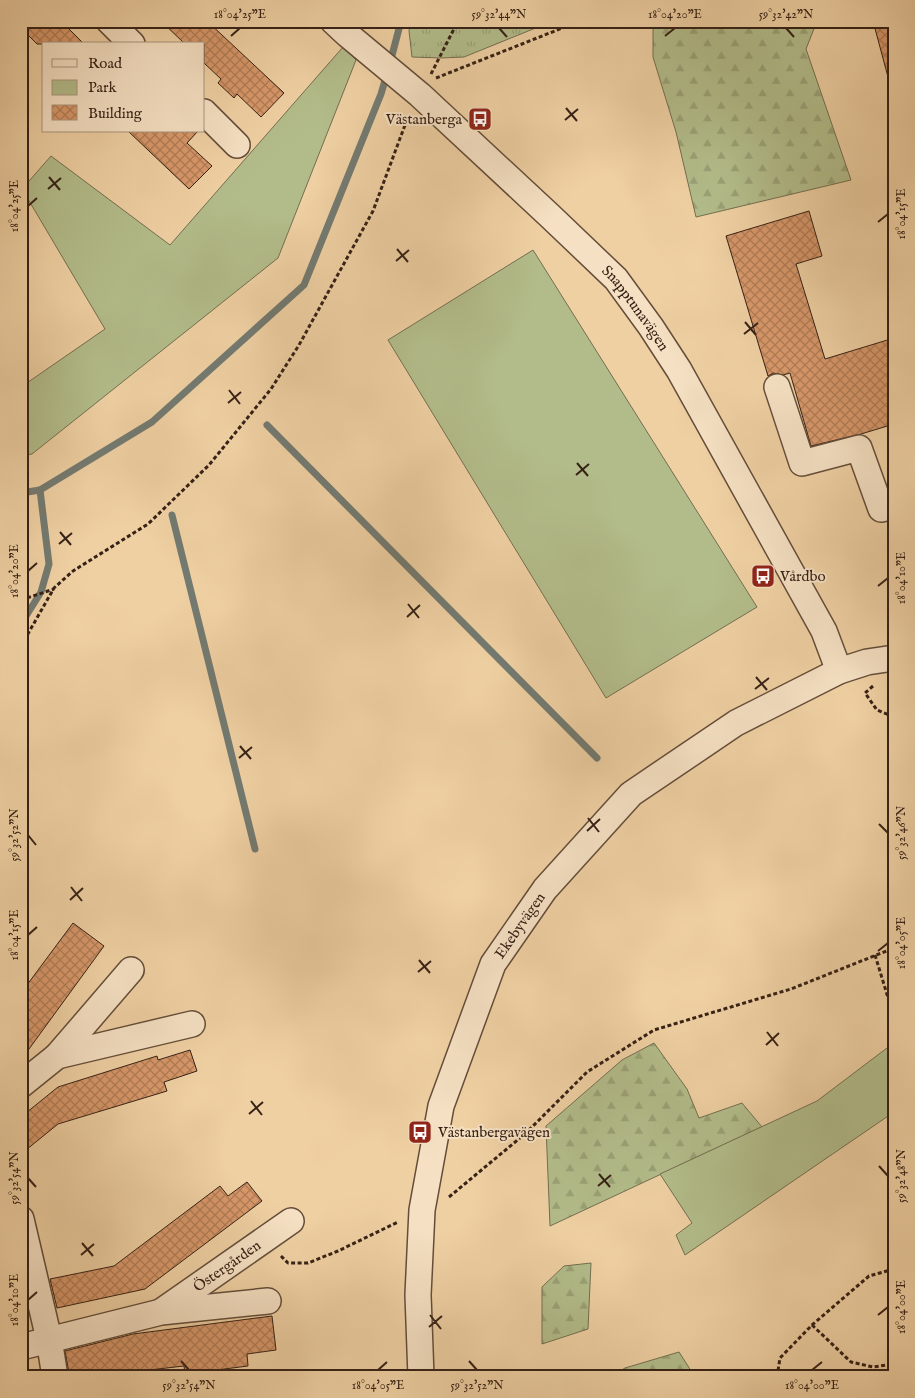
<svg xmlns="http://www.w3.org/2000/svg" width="915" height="1398" font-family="'IM FELL English',serif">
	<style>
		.grass { fill: url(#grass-tufts); stroke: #746e50 }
		.forest { fill: url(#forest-firs); stroke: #746e50 }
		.park { fill: #b2bc8a; stroke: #746e50 }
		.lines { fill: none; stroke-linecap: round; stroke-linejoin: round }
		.stream { stroke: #737a71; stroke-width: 7 }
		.building { fill: url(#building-cross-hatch); stroke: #362116 }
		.minor-casing { stroke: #644d39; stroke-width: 28 }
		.path { stroke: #362116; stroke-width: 3; stroke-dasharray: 4 2.5; stroke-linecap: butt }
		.minor { stroke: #f5e0c3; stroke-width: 25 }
		.ticks { fill: none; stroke: #362116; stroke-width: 2 }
		.labels { text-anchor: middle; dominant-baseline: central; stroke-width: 4; stroke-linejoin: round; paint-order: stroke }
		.poi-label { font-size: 15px; fill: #362116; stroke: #f5e0c3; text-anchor: start }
		.street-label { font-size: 15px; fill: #362116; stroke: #f5e0c3 }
		.neatline { fill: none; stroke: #362116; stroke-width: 2 }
		.ticks-label { font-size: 12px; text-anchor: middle; fill: #362116 }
	</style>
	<defs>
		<pattern id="grass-tufts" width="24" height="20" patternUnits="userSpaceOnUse" patternTransform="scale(1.25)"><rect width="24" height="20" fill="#b2bc8a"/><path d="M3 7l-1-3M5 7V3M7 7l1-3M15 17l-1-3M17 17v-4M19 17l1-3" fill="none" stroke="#9aa176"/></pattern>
		<pattern id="forest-firs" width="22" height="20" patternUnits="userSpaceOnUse" patternTransform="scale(1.25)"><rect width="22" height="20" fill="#b2bc8a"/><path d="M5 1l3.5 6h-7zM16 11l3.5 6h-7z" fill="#9aa176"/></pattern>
		<pattern id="building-cross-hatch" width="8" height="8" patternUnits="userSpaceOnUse" patternTransform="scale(1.25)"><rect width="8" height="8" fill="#d79769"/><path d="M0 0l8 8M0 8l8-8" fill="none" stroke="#af7b55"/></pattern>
	</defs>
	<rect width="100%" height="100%" fill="#efd0a3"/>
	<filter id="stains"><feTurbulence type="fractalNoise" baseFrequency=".004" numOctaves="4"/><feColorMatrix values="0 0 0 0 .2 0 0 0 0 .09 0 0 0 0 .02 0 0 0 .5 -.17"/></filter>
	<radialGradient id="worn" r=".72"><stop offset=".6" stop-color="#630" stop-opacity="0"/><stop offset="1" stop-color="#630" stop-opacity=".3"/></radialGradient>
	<!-- grass -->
	<path class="grass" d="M411,21H553L464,57L441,58L412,57L409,31Z"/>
	<!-- forest -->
	<g class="forest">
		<path d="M653,21H817L806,49L851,180L696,217L676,132L653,57Z"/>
		<path d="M654,1043L687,1089L699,1118L742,1103L762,1127L550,1226L546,1126L622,1060Z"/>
		<path d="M591,1263L588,1329L542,1344V1287L564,1266Z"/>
		<path d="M679,1352L695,1377H610L625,1368Z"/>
	</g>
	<!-- park -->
	<g class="park">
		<path d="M343,47L356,60L278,258L32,454L21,456V387L105,329L22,189L51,156L170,245Z"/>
		<path d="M533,250L757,607L606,698L388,340Z"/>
		<path d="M887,1048L894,1056V1112L685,1255L676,1235L692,1223L660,1174L817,1101Z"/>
	</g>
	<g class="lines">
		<!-- stream -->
		<g class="stream">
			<path d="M390,63L401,21"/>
			<path d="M267,425L597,758"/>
			<path d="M21,493L40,490L152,422L304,285L381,94L387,74"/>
			<path d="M172,515L255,849"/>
			<path d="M21,624L41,592L49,564L40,490"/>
		</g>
	</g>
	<!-- building -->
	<g class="building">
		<path d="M21,21H61L84,44H37L21,28Z"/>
		<path d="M161,21H207L284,93L261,117L237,94L234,98L218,83L221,79L204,63V44H185Z"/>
		<path d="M873,21H894V76L888,77Z"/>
		<path d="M128,131H198L187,143L212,166L189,189Z"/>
		<path d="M809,211L822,256L796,264L825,359L894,338V424L861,434L811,446L790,373L783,375L773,373L768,376L726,236Z"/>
		<path d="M73,923L104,946L21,1060V993Z"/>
		<path d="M190,1050L197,1071L164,1082L167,1091L58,1124L21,1154V1117L58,1087L157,1056L158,1060Z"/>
		<path d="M247,1182L262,1201L145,1289L57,1308L50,1279L114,1266L220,1186L228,1196Z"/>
		<path d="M21,1286L28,1314L21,1316Z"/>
		<path d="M272,1316L276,1350L247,1354L248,1366L185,1374L184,1366L123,1373L124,1377H70L69,1373L65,1351L133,1334Z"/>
	</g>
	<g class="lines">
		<!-- minor casing -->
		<g class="minor-casing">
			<g id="minor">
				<path d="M109,21L132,44"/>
				<path id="s1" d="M333,21L348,35L420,95L550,216L616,279L651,327L679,370L824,631L839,671"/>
				<path d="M204,112L237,145"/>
				<path d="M777,387L802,463L859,448L881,509L894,506"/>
				<path d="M57,1056L131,970"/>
				<path d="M21,1085L57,1056L192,1024"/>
				<path d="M21,1219L49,1339L55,1377"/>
				<path id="s2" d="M162,1311L291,1221"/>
				<path d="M21,1347L161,1312L268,1301"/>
				<path id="s3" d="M421,1377L418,1295L422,1210L441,1106L493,964L545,889L631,794L736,723L839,671L867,662L894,658"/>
			</g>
		</g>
		<!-- path -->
		<g class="path">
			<path d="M431,74L458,21"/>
			<path d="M436,78L580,21"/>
			<path d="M21,600L54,589"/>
			<path d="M21,646L54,588L73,571L148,524L209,465L271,389L299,345L373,211L408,117"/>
			<path d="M873,686L865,693L877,710L894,717"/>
			<path d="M875,955L889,1001L894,1011"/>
			<path d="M449,1197L526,1133L587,1072L654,1030L791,989L894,948"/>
			<path d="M281,1256L288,1263H308L338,1251L398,1222"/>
			<path d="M812,1325L851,1362L873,1367L894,1364"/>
			<path d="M777,1377L780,1358L812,1325L869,1276L894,1269"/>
		</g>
		<!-- minor -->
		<use href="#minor" class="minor"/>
	</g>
	<!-- ticks -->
	<path class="ticks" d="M499,28L507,37M786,28L794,37M231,36L240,28M665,36L675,28M566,108L577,121M565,120L578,109M49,177L60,190M48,189L61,178M28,206L37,198M878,222L888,214M397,249L408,262M396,261L409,250M745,322L756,335M744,334L758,323M229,390L240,404M228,403L241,392M577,463L588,476M576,475L589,464M60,532L71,545M59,544L72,533M28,571L37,563M878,586L888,578M408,604L419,618M407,617L420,605M756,677L767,690M755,689L769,678M240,746L251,759M239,758L252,747M588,818L599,832M879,824L888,833M587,831L600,819M28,835L36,845M71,887L82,901M70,900L83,888M28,935L37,927M878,951L888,943M419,960L430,973M418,972L431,961M767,1032L778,1046M766,1045L779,1033M251,1101L262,1115M249,1114L263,1102M879,1166L888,1176M599,1174L610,1187M28,1178L36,1187M598,1186L611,1175M82,1243L93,1256M81,1255L94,1244M28,1300L37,1292M430,1315L441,1329M878,1315L888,1307M429,1327L442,1316M181,1361L189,1370M469,1361L477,1370M378,1370L387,1362M812,1370L822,1362"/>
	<!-- icons -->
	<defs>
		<g id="bus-square" transform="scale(1.25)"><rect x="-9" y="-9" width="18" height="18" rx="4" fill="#8f2418" stroke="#f5e0c3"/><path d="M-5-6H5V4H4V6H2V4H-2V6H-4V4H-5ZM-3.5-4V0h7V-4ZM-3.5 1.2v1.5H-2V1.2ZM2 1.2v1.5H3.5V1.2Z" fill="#fff"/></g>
	</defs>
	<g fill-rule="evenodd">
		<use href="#bus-square" x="480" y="119"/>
		<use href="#bus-square" x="763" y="576"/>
		<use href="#bus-square" x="420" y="1132"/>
	</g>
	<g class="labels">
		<!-- poi labels -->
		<g class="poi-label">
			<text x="462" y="119" text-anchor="end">Västanberga</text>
			<text x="780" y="576">Vårdbo</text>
			<text x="438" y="1132">Västanbergavägen</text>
		</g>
		<!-- street labels -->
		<g class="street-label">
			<text stroke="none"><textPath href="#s1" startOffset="418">Snapptunavägen</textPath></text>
			<text stroke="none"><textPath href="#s3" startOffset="471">Ekebyvägen</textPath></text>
			<text stroke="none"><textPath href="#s2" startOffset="79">Östergården</textPath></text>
		</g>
	</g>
	<!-- margin -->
	<rect width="915" height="1398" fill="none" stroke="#efd0a3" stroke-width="55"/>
	<!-- legend -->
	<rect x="42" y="42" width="162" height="90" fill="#f5e0c3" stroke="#a9947e"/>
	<rect x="52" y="59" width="25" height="8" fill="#f5e0c3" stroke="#a9947e"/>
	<text x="88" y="68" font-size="15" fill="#362116">Road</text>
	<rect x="52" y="80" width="25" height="15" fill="#b2bc8a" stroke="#a9947e"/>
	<text x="88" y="92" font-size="15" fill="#362116">Park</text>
	<rect x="52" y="105" width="25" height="15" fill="url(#building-cross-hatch)" stroke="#a9947e"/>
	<text x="88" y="118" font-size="15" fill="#362116">Building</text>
	<rect x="28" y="28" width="860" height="1342" class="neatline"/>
	<g class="ticks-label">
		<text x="240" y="18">18°04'25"E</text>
		<text x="499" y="18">59°32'44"N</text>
		<text x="675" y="18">18°04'20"E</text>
		<text x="786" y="18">59°32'42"N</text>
		<text transform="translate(14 206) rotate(-90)" y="4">18°04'25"E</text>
		<text transform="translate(901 214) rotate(-90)" y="4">18°04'15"E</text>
		<text transform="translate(14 571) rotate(-90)" y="4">18°04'20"E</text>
		<text transform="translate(901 578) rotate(-90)" y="4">18°04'10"E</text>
		<text transform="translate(901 833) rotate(-90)" y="4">59°32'46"N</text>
		<text transform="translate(14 835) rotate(-90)" y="4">59°32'52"N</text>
		<text transform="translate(14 935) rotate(-90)" y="4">18°04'15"E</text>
		<text transform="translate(901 943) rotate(-90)" y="4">18°04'05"E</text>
		<text transform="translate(901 1176) rotate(-90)" y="4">59°32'48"N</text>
		<text transform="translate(14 1178) rotate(-90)" y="4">59°32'54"N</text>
		<text transform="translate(14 1300) rotate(-90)" y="4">18°04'10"E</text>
		<text transform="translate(901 1307) rotate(-90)" y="4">18°04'00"E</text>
		<text x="189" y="1389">59°32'54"N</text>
		<text x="378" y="1389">18°04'05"E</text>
		<text x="477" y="1389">59°32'52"N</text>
		<text x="812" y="1389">18°04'00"E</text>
	</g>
	<rect width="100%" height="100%" filter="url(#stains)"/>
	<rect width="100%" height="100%" fill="url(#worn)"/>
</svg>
